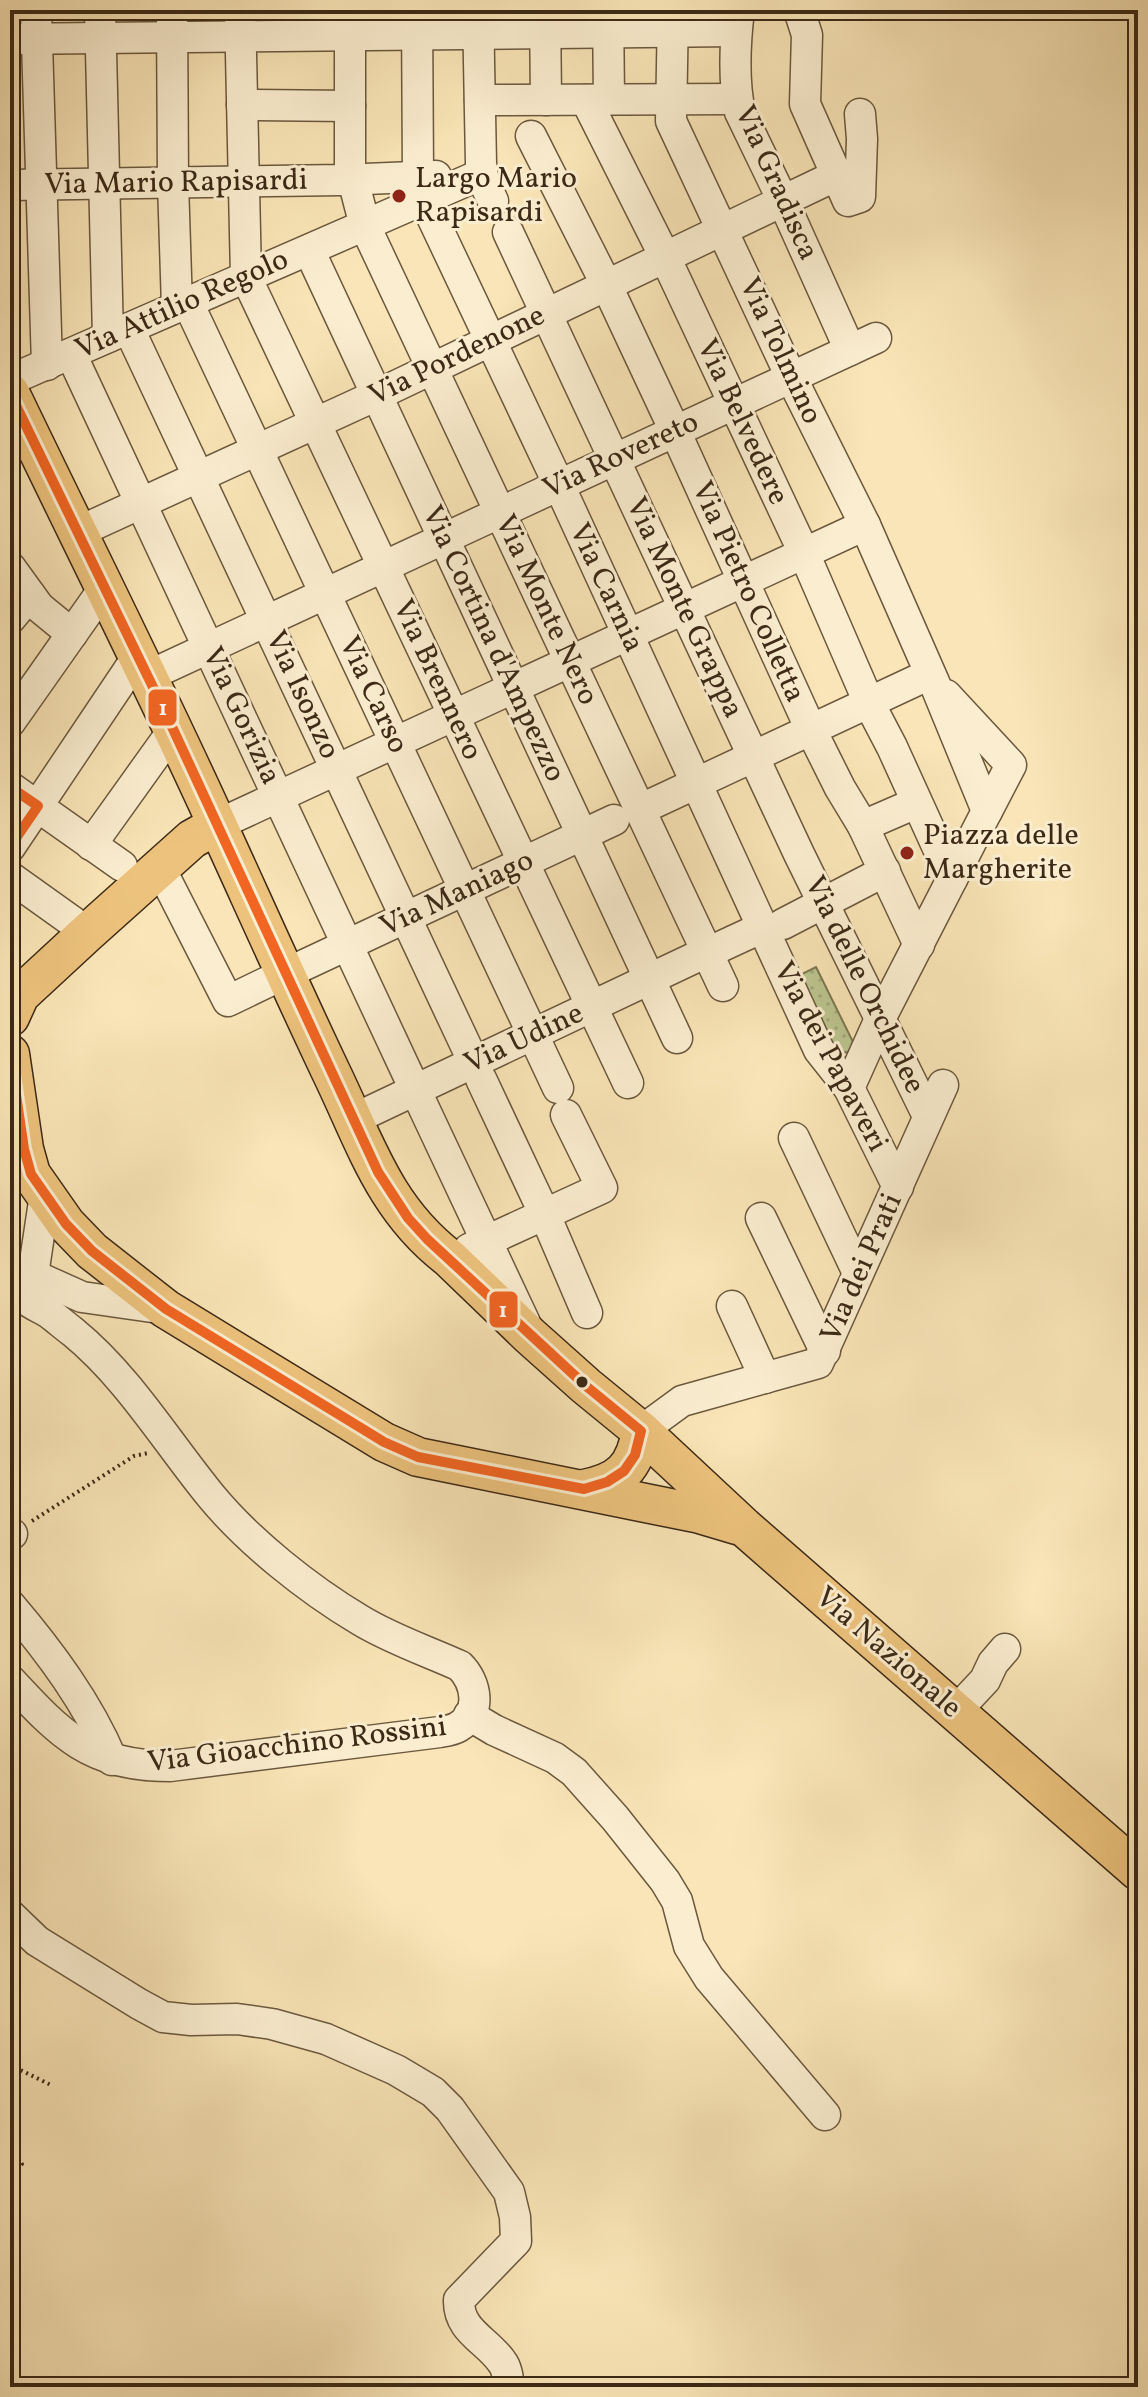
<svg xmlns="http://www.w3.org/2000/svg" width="1148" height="2397" font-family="Vollkorn,serif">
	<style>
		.grass { fill: url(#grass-dots); stroke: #7c7752; stroke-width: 2 }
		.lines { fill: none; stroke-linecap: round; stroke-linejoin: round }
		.minor-casing { stroke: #6b583e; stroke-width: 33 }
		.major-casing { stroke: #3c2916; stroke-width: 41 }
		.path { stroke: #3c2916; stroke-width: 4; stroke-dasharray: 2 4; stroke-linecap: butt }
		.minor { stroke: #fbeed0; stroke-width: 30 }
		.major { stroke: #ecc27c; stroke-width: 38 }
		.bus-1-casing { stroke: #fbeed0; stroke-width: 16 }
		.bus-1 { stroke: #f26522; stroke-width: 10 }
		.poi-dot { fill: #8f2418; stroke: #fbeed0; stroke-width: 3 }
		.bus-dot { fill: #3c2916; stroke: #fbeed0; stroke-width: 3 }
		.labels { text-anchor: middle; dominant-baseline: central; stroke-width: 6; stroke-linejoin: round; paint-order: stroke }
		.poi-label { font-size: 30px; fill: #3c2916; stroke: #fbeed0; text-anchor: start }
		.street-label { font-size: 30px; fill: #3c2916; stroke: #fbeed0 }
		.line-badge { stroke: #fbeed0; stroke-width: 3 }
		.badge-label { font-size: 22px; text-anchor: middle; font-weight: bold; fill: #fff }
	</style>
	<defs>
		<pattern id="grass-dots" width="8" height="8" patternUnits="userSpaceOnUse" patternTransform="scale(2)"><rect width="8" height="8" fill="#bcc58f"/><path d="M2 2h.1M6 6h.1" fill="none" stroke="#a2a97b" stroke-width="1.8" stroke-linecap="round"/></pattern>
	</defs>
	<rect width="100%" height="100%" fill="#f9e5b7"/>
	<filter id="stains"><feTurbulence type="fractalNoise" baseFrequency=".0025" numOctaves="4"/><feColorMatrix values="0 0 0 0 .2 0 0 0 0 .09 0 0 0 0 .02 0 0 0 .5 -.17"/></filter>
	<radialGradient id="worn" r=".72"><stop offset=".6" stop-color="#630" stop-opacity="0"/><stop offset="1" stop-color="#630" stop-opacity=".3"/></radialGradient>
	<!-- grass -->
	<path class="grass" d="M816,967L857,1050L833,1055L794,978Z"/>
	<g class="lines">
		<!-- minor casing -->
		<g class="minor-casing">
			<g id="minor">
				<path d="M36,10L47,365"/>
				<path d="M100,10L108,337"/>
				<path d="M172,10L173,183L177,307"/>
				<path d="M240,10L246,277L628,1083"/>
				<path d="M350,10V168L365,226L723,986"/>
				<path d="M417,10L418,177L424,200L559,485L819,1050L849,1088L898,1187"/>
				<path d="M478,10L481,164L484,182L493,201"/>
				<path d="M545,10L546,100"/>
				<path d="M608,10L609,99"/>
				<path d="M673,10L671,121L791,377L865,525L934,682L987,811L880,1019L849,1088"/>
				<path d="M739,10C735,43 733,80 740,112L783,201L850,350"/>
				<path d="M799,10L807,35L805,104L848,201L860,197L862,139L860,114"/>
				<path d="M10,39L736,31"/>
				<path d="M480,100L737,99"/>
				<path d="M586,100L665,257L804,553L869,703L892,747L952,879"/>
				<path d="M242,105L350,106"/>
				<path d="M531,136L607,286L675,431L811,730L840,788L863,826L919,945"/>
				<path d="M10,185L342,180L436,176"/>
				<path d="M508,232L799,854L928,1116"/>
				<path d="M309,250L677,1038"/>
				<path d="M188,303L558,1088"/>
				<path d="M129,329L474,1063"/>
				<path d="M71,354L410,1079"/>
				<path d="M10,380L482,174"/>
				<path d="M78,532L377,395L835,176"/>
				<path d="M10,567L39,607L72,634"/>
				<path d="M10,619L30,595"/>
				<path d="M148,676L876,338"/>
				<path d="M946,695L1011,765L987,811"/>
				<path d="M10,722L105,587"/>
				<path d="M10,787L122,866"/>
				<path d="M639,810L930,674"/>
				<path d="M217,825L865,525"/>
				<path d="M863,826L916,803"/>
				<path d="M91,845L174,729"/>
				<path d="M10,847L138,656"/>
				<path d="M159,866L228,1001L284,974"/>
				<path d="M10,877L73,922"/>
				<path d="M783,924L885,871"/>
				<path d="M707,953L763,927"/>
				<path d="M300,967L614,820"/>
				<path d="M481,1079L545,1215L587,1313"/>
				<path d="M422,1104L525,1323"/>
				<path d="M354,1119L694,958"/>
				<path d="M794,1138L858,1273"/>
				<path d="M761,1218L825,1351"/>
				<path d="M469,1249L602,1188L566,1115"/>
				<path d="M33,1275L82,1297L166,1309"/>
				<path d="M33,1275L45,1195"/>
				<path d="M732,1306L765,1378"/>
				<path d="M641,1431L682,1401L818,1363L943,1085"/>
				<path d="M10,1533L12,1534"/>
				<path d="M10,1605C50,1652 88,1703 112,1760"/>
				<path d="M10,1680C61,1735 90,1766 170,1766L440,1732C446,1731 453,1730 458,1727C483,1713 476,1682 460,1666C427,1651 391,1639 360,1620C308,1589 249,1542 211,1496C166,1441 128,1377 73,1332C65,1326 57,1319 49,1313C41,1308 30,1304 23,1297C15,1287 22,1277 33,1275"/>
				<path d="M955,1712L985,1680L993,1663L1005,1649"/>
				<path d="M469,1715L494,1730L555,1758L574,1772L615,1818L665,1881L677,1901L689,1946L709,1978L825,2115"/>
				<path d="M10,1915L37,1941L139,2004L163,2017L191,2020L237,2019L272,2024L326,2039L396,2070L433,2092L450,2109L509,2192L515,2217L516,2241L459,2300C458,2331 487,2340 502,2362C507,2368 508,2379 509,2387"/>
			</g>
		</g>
		<!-- major casing -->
		<g class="major-casing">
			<g id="major">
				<path d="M10,393C79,537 151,679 217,824C255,907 292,990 331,1072C365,1142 384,1208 449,1258L530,1336L586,1386L641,1431L744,1527L1138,1871"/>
				<path d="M10,1017L20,995L87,933L192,839L217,825"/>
				<path d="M10,1054L24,1149L31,1174L66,1224L92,1251L166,1309L384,1442L418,1457L700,1514L737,1525"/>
				<path d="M584,1489C620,1482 635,1468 641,1431"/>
			</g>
		</g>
		<!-- path -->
		<g class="path">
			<path d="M32,1521L134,1456L148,1453"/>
			<path d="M10,2065L53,2086"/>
			<path d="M10,2153L15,2152L22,2164L10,2173"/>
		</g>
		<!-- minor -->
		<use href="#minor" class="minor"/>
		<!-- major -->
		<use href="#major" class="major"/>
		<!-- bus-1 casing -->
		<g class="bus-1-casing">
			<g id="bus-1">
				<path d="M10,393L167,716L378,1172L408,1218L427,1239L586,1386L641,1431L635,1455L624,1471L607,1482L584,1489L418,1457L384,1442L166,1309L92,1251L66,1224L31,1174L24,1149L10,1054"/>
				<path d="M10,787L38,806L10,847"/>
			</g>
		</g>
		<!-- bus-1 -->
		<use href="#bus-1" class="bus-1"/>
	</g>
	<!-- markers -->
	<g class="poi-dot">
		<circle cx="399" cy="196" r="8"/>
		<circle cx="907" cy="853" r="8"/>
	</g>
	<circle class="bus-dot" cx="582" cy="1382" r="7"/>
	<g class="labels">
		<!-- poi labels -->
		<g class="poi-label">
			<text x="415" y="179">Largo Mario<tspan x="415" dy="34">Rapisardi</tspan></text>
			<text x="923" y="836">Piazza delle<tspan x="923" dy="34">Margherite</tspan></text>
		</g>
		<!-- street labels -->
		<g class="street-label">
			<text transform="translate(176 183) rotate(-1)">Via Mario Rapisardi</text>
			<text transform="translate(776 183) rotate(66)">Via Gradisca</text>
			<text transform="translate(182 305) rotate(-24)">Via Attilio Regolo</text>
			<text transform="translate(780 351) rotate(65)">Via Tolmino</text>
			<text transform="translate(457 356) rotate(-26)">Via Pordenone</text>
			<text transform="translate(742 422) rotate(65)">Via Belvedere</text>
			<text transform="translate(621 456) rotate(-25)">Via Rovereto</text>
			<text transform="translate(606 588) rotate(65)">Via Carnia</text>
			<text transform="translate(748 592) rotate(66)">Via Pietro Colletta</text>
			<text transform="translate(684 608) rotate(65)">Via Monte Grappa</text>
			<text transform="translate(546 610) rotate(65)">Via Monte Nero</text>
			<text transform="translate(493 644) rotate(65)">Via Cortina d'Ampezzo</text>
			<text transform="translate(437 680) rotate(65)">Via Brennero</text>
			<text transform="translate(302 695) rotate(65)">Via Isonzo</text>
			<text transform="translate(373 695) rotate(65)">Via Carso</text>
			<text transform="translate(241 716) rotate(65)">Via Gorizia</text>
			<text transform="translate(457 894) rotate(-25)">Via Maniago</text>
			<text transform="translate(864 985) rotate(64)">Via delle Orchidee</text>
			<text transform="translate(524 1039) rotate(-25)">Via Udine</text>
			<text transform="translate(830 1057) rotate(62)">Via dei Papaveri</text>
			<text transform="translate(862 1268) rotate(-66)">Via dei Prati</text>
			<text transform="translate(888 1653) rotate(41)">Via Nazionale</text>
			<text transform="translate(297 1745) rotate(-7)">Via Gioacchino Rossini</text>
		</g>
	</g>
	<g class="line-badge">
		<rect x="147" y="688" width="31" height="39" rx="8" fill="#f26522"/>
		<rect x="488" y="1290" width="31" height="39" rx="8" fill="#f26522"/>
	</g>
	<g class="badge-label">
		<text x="163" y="715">1</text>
		<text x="503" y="1317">1</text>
	</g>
	<!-- margin -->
	<rect width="1148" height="2397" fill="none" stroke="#f9e5b7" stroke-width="40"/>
	<rect x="12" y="12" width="1124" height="2373" fill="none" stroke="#3c2916" stroke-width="4"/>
	<rect x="20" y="20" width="1108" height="2357" fill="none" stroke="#3c2916" stroke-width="2"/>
	<rect width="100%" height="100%" filter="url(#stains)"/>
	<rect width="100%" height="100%" fill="url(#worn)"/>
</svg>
